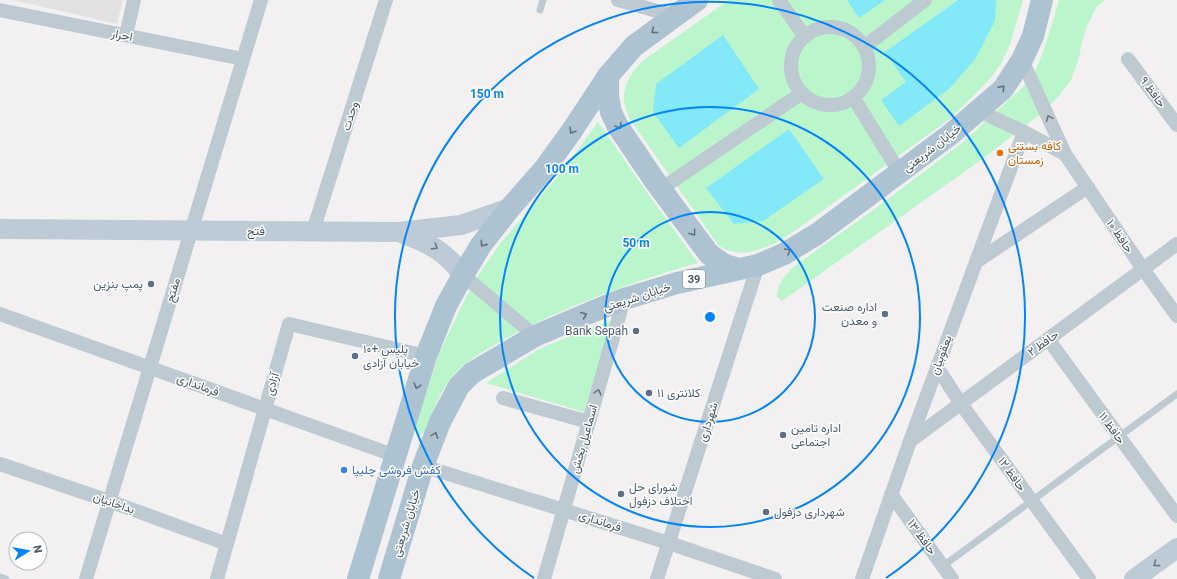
<svg xmlns="http://www.w3.org/2000/svg" width="1177" height="579" font-family="Roboto,Vazirmatn,sans-serif">
	<style>
		.education { fill: #e4e1e3 }
		.green { fill: #bbf5cc }
		.water { fill: #83e8f7 }
		.lines { fill: none; stroke-linecap: round; stroke-linejoin: round }
		.lane { stroke: #bdcad2; stroke-width: 7 }
		.street { stroke: #bdcad2; stroke-width: 14 }
		.secondary { stroke: #bccbd6; stroke-width: 20 }
		.primary { stroke: #adc3d2; stroke-width: 22 }
		.oneway { stroke: #60717d }
		.oneway2 { stroke: #6a7983 }
		.oneway3 { stroke: #697984 }
		.ring { fill: none; stroke: #0384fa; stroke-width: 2 }
		.food-dot { fill: #e8710a; stroke: #fff; stroke-width: 1.5 }
		.service-dot { fill: #5c6f8a; stroke: #fff; stroke-width: 1.5 }
		.shop-dot { fill: #3f7fe0; stroke: #fff; stroke-width: 1.5 }
		.labels { text-anchor: middle; dominant-baseline: central; stroke-width: 3; stroke-linejoin: round; paint-order: stroke }
		.shield { fill: #fff; stroke: #7e8990; stroke-width: 1 }
		.shield-label { font-size: 11px; font-weight: bold; fill: #465661 }
		.street-label { font-size: 12px; fill: #465661; stroke: #fff }
		.food-label { font-size: 12px; fill: #c56008; stroke: #fff; text-anchor: start }
		.service-label { font-size: 12px; fill: #4e5e75; stroke: #fff; text-anchor: start }
		.shop-label { font-size: 12px; fill: #366cbe; stroke: #fff; text-anchor: start }
		.centre { fill: #0384fa; stroke: #fff; stroke-width: 2 }
		.ring-label { font-size: 12px; text-anchor: middle; font-weight: bold; fill: #0384fa; stroke: #fff; stroke-width: 3; stroke-linejoin: round; paint-order: stroke }
	</style>
	<rect width="100%" height="100%" fill="#f3f0f1"/>
	<!-- education -->
	<path class="education" d="M13,0H123L117,24Z"/>
	<!-- green -->
	<g class="green">
		<path d="M729,0H1023L1010,44L1001,64L988,81L951,118L796,230C774,245 745,262 719,246L629,118C627,112 624,105 624,99C623,84 632,73 641,62Z"/>
		<path d="M1059,0H1105L1097,6L1087,26L1082,41L1079,58L1071,80L1058,97L1042,113L981,160L782,301L777,297C777,284 784,277 793,267L876,208L962,143L1023,87L1036,69L1044,50Z"/>
		<path d="M598,122L648,194L698,263C634,281 571,304 512,335C489,348 464,360 448,382C438,396 432,415 425,431L423,434L419,435L416,432L415,428L439,354L453,324L473,283L499,245L560,174Z"/>
		<path d="M612,320L584,412L486,383L539,349L563,339Z"/>
	</g>
	<!-- water -->
	<g class="water">
		<path d="M847,0H885L859,18Z"/>
		<path d="M958,0H996L995,21L976,58L950,88L899,126L881,100L906,82L885,52Z"/>
		<path d="M723,35L759,89L679,148L653,112L656,84Z"/>
		<path d="M789,129L824,179L763,221L734,224L706,188Z"/>
	</g>
	<g class="lines">
		<!-- lane -->
		<g class="lane">
			<path d="M540,10L543,0"/>
			<path d="M943,566L1177,394"/>
			<path d="M0,577L6,579"/>
		</g>
		<!-- street -->
		<g class="street">
			<path d="M618,0L675,16"/>
			<path d="M779,0L805,37"/>
			<path d="M0,10L243,59"/>
			<circle cx="830" cy="66" r="39"/>
			<path d="M126,35L134,0"/>
			<path d="M864,47L925,0"/>
			<path d="M1128,59L1177,125"/>
			<path d="M1022,60L1065,154L1143,269L1177,316"/>
			<path d="M853,97L900,173"/>
			<path d="M979,111L1024,132L1065,154"/>
			<path d="M661,189L802,93"/>
			<path d="M313,231L386,0"/>
			<path d="M976,262L1088,187"/>
			<path d="M463,275L535,336"/>
			<path d="M0,314L396,456"/>
			<path d="M1048,339L1177,516"/>
			<path d="M937,367L961,404L1089,579"/>
			<path d="M503,398L589,422"/>
			<path d="M910,441L1177,244"/>
			<path d="M0,464L109,501L227,544"/>
			<path d="M423,466L669,543L775,579"/>
			<path d="M891,494L952,579"/>
			<path d="M86,579L261,0"/>
			<path d="M217,579L289,324L426,356"/>
			<path d="M544,579L624,299"/>
			<path d="M657,579L758,265"/>
			<path d="M862,579L910,441L1024,132"/>
		</g>
		<!-- secondary -->
		<g class="secondary">
			<path d="M0,229L399,232L461,225L510,208"/>
			<path d="M401,233C430,244 444,250 463,275"/>
			<path d="M1134,579L1177,548"/>
		</g>
		<!-- primary -->
		<g class="primary">
			<path d="M608,76V97L611,112L617,125L657,184L709,254L723,264L738,269"/>
			<path d="M358,579L426,356L446,306L463,275L481,245L510,208L545,168L571,132L608,76L634,46L697,0"/>
			<path d="M389,579L423,466L440,422L459,386L472,373L535,336L589,313L624,299L677,283L758,265L784,254L817,234L951,134L1003,89L1022,60L1033,36L1042,0"/>
		</g>
	</g>
	<!-- one-way arrows -->
	<defs><path id="oneway-chevron" d="M-2-3.5L2.5 0L-2 3.5" fill="none" stroke-width="1.6" stroke-linecap="round" stroke-linejoin="round"/></defs>
	<g class="oneway">
		<use href="#oneway-chevron" transform="translate(654 31) rotate(142)"/>
		<use href="#oneway-chevron" transform="translate(1002 88) rotate(-49)"/>
		<use href="#oneway-chevron" transform="translate(619 126) rotate(59)"/>
		<use href="#oneway-chevron" transform="translate(572 131) rotate(124)"/>
		<use href="#oneway-chevron" transform="translate(693 233) rotate(54)"/>
		<use href="#oneway-chevron" transform="translate(483 244) rotate(125)"/>
		<use href="#oneway-chevron" transform="translate(788 251) rotate(-30)"/>
		<use href="#oneway-chevron" transform="translate(584 315) rotate(-23)"/>
		<use href="#oneway-chevron" transform="translate(417 386) rotate(107)"/>
		<use href="#oneway-chevron" transform="translate(435 435) rotate(-69)"/>
	</g>
	<g class="oneway2">
		<use href="#oneway-chevron" transform="translate(1049 118) rotate(-114)"/>
		<use href="#oneway-chevron" transform="translate(598 392) rotate(-74)"/>
	</g>
	<g class="oneway3">
		<use href="#oneway-chevron" transform="translate(435 247) rotate(32)"/>
		<use href="#oneway-chevron" transform="translate(1156 564) rotate(144)"/>
	</g>
	<!-- distance rings -->
	<g class="ring">
		<circle cx="710" cy="317" r="105"/>
		<circle cx="710" cy="317" r="210"/>
		<path d="M534 578A315 315 0 1 1 886 578"/>
	</g>
	<!-- markers -->
	<circle class="food-dot" cx="1000" cy="153" r="4"/>
	<g class="service-dot">
		<circle cx="151" cy="284" r="4"/>
		<circle cx="885" cy="314" r="4"/>
		<circle cx="636" cy="331" r="4"/>
		<circle cx="355" cy="356" r="4"/>
		<circle cx="649" cy="393" r="4"/>
		<circle cx="783" cy="435" r="4"/>
		<circle cx="621" cy="494" r="4"/>
		<circle cx="766" cy="512" r="4"/>
	</g>
	<circle class="shop-dot" cx="344" cy="470" r="4"/>
	<g class="labels">
		<!-- shield labels -->
		<rect class="shield" x="683" y="270" width="22" height="18" rx="3"/>
		<g class="shield-label">
			<text x="694" y="279">39</text>
		</g>
		<!-- street labels -->
		<g class="street-label">
			<text transform="translate(122 35) rotate(11)">احرار</text>
			<text transform="translate(1153 92) rotate(54)">حافظ ۹</text>
			<text transform="translate(350 116) rotate(-72)">وحدت</text>
			<text transform="translate(932 148) rotate(-38)">خیابان شریعتی</text>
			<text x="256" y="231">فتح</text>
			<text transform="translate(1120 236) rotate(56)">حافظ ۱۰</text>
			<text transform="translate(173 290) rotate(-73)">مفتح</text>
			<text transform="translate(637 297) rotate(-18)">خیابان شریعتی</text>
			<text transform="translate(1043 343) rotate(-36)">حافظ ۲</text>
			<text transform="translate(941 355) rotate(-70)">یعقوبیان</text>
			<text transform="translate(272 384) rotate(-74)">آزادی</text>
			<text transform="translate(198 385) rotate(20)">فرمانداری</text>
			<text transform="translate(708 422) rotate(-72)">شهرداری</text>
			<text transform="translate(1112 428) rotate(54)">حافظ ۱۱</text>
			<text transform="translate(584 439) rotate(-74)">اسماعیل بخش</text>
			<text transform="translate(1012 474) rotate(54)">حافظ ۱۲</text>
			<text transform="translate(114 503) rotate(19)">بداخانیان</text>
			<text transform="translate(600 521) rotate(18)">فرمانداری</text>
			<text transform="translate(406 523) rotate(-73)">خیابان شریعتی</text>
			<text transform="translate(922 537) rotate(54)">حافظ ۱۳</text>
		</g>
		<!-- food labels -->
		<g class="food-label">
			<text x="1008" y="146">کافه بستنی<tspan x="1008" dy="14">زمستان</tspan></text>
		</g>
		<!-- service labels -->
		<g class="service-label">
			<text x="143" y="284" text-anchor="end">پمپ بنزین</text>
			<text x="877" y="307" text-anchor="end">اداره صنعت<tspan x="877" dy="14">و معدن</tspan></text>
			<text x="628" y="331" text-anchor="end">Bank Sepah</text>
			<text x="363" y="349">پلیس +۱۰<tspan x="363" dy="14">خیابان آزادی</tspan></text>
			<text x="657" y="393">کلانتری ۱۱</text>
			<text x="791" y="428">اداره تامین<tspan x="791" dy="14">اجتماعی</tspan></text>
			<text x="629" y="487">شورای حل<tspan x="629" dy="14">اختلاف دزفول</tspan></text>
			<text x="774" y="512">شهرداری دزفول</text>
		</g>
		<!-- shop labels -->
		<g class="shop-label">
			<text x="352" y="470">کفش فروشی چلیپا</text>
		</g>
	</g>
	<circle cx="710" cy="317" r="6" class="centre"/>
	<g class="ring-label">
		<text x="487" y="98">150 m</text>
		<text x="562" y="173">100 m</text>
		<text x="636" y="247">50 m</text>
	</g>
	<!-- north arrow -->
	<g transform="translate(28 551) rotate(79)"><circle r="19" fill="#ffffff" stroke="#b5bbc0"/>
	<path d="M0-3L7 15L0 10L-7 15Z" fill="#0384fa"/>
	<text y="-6" font-size="11" font-weight="bold" text-anchor="middle" fill="#465661">N</text>
	</g>
</svg>
